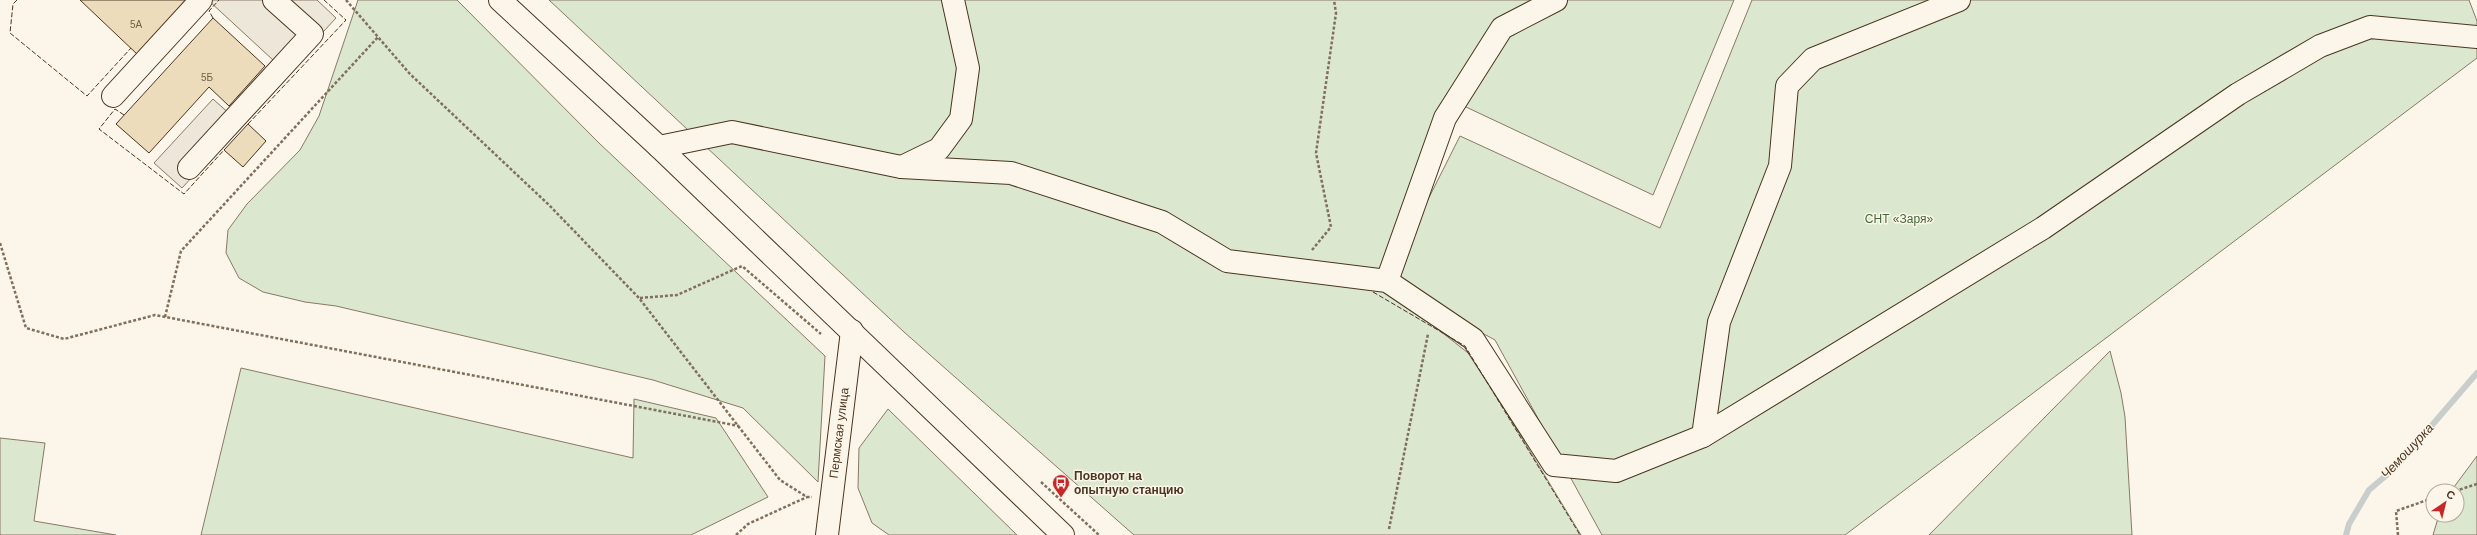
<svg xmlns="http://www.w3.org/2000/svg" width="2477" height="535" font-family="Arial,sans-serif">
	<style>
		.green { fill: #dce7d0; stroke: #887966 }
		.parking { fill: #ede7d9; stroke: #887966 }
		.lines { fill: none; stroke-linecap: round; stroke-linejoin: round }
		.stream { stroke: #c9cecd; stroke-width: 6 }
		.building { fill: #ecdcbc; stroke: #4a3520 }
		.minor-casing { stroke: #4a3520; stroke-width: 24 }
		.major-casing { stroke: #4a3520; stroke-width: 24 }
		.path { stroke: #7f6f5c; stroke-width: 2.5; stroke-dasharray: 3 2; stroke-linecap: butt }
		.minor { stroke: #fbf6e9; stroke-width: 22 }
		.major { stroke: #fbf6e9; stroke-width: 22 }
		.fence { stroke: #4a3520; stroke-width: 1; stroke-dasharray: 5 2; stroke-linecap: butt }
		.labels { text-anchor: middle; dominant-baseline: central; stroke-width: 3; stroke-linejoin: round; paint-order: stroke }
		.number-label { font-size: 10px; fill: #725f47 }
		.park-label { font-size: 12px; fill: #436837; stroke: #fbf6e9 }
		.street-label { font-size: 12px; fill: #4a3520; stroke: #fbf6e9 }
		.poi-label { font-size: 12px; font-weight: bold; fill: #4a3520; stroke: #fbf6e9; text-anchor: start }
		.water-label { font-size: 13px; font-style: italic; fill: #4a3520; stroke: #fbf6e9 }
	</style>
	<rect width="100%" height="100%" fill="#fbf6e9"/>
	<!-- green -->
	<g class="green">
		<path d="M358,0H457L599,143L825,356L818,482L743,408L653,380L336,306L305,302L263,292L239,278L226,253L228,230L247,204L300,150L319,116Z"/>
		<path d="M549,0H1734L1653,195L1449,99L1375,280L1472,356L1581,535H1134L904,332Z"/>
		<path d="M1752,0H2469L2477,21V58L1845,535H1602L1495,340L1387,281L1460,136L1660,228Z"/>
		<path d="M2110,351L2121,393L2125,417L2132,535H1929Z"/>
		<path d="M241,368L633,458L634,399L716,418L768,497L691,535H201Z"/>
		<path d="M888,409L1017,535H889L872,523L858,488L859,448Z"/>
		<path d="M0,438L45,443L34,521L116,535H0Z"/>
		<path d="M2477,456V535H2433L2439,515H2457V491H2451Z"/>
	</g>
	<!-- parking -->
	<g class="parking">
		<path d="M208,0H317L336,18L286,72Z"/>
		<path d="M213,99L241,124L182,188L154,163Z"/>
	</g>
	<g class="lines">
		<!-- stream -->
		<path class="stream" d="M2346,535L2349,524L2369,490L2396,467L2477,373"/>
	</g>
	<!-- building -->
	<g class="building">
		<path d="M80,0H190L138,55Z"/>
		<path d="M213,18L265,66L229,106L209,87L149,153L116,124Z"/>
		<path d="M248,124L266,141L243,167L224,150Z"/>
	</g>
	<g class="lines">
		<!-- minor casing -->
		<g class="minor-casing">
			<g id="minor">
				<path d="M113,96L201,0"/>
				<path d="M659,147L732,132L901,167L1011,173L1162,222L1227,261L1387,281L1473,339L1554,465L1616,471L1703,436L2043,228L2238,94L2320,46L2370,27L2477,37"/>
				<path d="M902,167L939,149L961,119L968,68L953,0"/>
				<path d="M189,168L312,34L274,0"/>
				<path d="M1387,281L1445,118L1502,28L1556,0"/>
				<path d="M1703,436L1719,322L1780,166L1787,86L1813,59L1959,0"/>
				<path d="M827,535L852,331"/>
			</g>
		</g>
		<!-- major casing -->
		<g class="major-casing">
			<path id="major" d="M500,0L659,147L1063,535"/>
		</g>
		<!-- path -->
		<g class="path">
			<path d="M346,0L410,74L549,205L639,298L780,480L807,497H812"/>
			<path d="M0,243L26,328L64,339L155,315L739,426"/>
			<path d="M1312,250L1331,227L1316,153L1336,13L1334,0"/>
			<path d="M640,298L677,295L742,266L821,334"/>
			<path d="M165,317L181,251L378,37"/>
			<path d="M1041,482L1099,535"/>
			<path d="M2455,491L2477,484"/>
			<path d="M1389,529L1428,334"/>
			<path d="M736,535L748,524L807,497"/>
			<path d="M2398,535L2396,511L2433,498"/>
		</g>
		<!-- minor -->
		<use href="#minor" class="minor"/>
		<!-- major -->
		<use href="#major" class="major"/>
		<!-- fence -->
		<g class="fence">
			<path d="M17,0L13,4L10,33L87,96L131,48"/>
			<path d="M213,18L209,11L219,0"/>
			<path d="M124,115L115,109L99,129L184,194L224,150"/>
			<path d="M248,124L346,20L324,0"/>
			<path d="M1373,292L1465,346L1580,535"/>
		</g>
	</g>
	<!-- icons -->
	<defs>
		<g id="bus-pin" transform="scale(0.9)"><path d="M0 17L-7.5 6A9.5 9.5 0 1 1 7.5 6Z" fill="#c62828" stroke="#fbf6e9"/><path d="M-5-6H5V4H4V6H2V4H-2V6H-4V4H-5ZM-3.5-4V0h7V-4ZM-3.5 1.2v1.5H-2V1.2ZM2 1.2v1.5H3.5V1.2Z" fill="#fff"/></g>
	</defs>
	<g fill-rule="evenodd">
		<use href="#bus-pin" x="1061" y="483"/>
	</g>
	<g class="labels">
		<!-- number labels -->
		<g class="number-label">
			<text x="136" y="24">5А</text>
			<text x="207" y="77">5Б</text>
		</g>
		<!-- park labels -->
		<g class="park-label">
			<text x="1899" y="219">СНТ «Заря»</text>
		</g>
		<!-- street labels -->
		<g class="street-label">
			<text transform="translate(839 433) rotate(-83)">Пермская улица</text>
		</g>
		<!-- poi labels -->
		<g class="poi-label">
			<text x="1074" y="476">Поворот на<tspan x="1074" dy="14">опытную станцию</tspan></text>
		</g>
		<!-- water labels -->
		<g class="water-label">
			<text transform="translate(2407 451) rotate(-47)">Чемошурка</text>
		</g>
	</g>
	<!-- north arrow -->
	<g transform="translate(2445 503) rotate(35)"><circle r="19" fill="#fbf6e9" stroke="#b4a999"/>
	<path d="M0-3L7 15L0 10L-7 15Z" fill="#c62828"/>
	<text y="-6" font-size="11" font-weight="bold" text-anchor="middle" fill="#4a3520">С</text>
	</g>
</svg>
